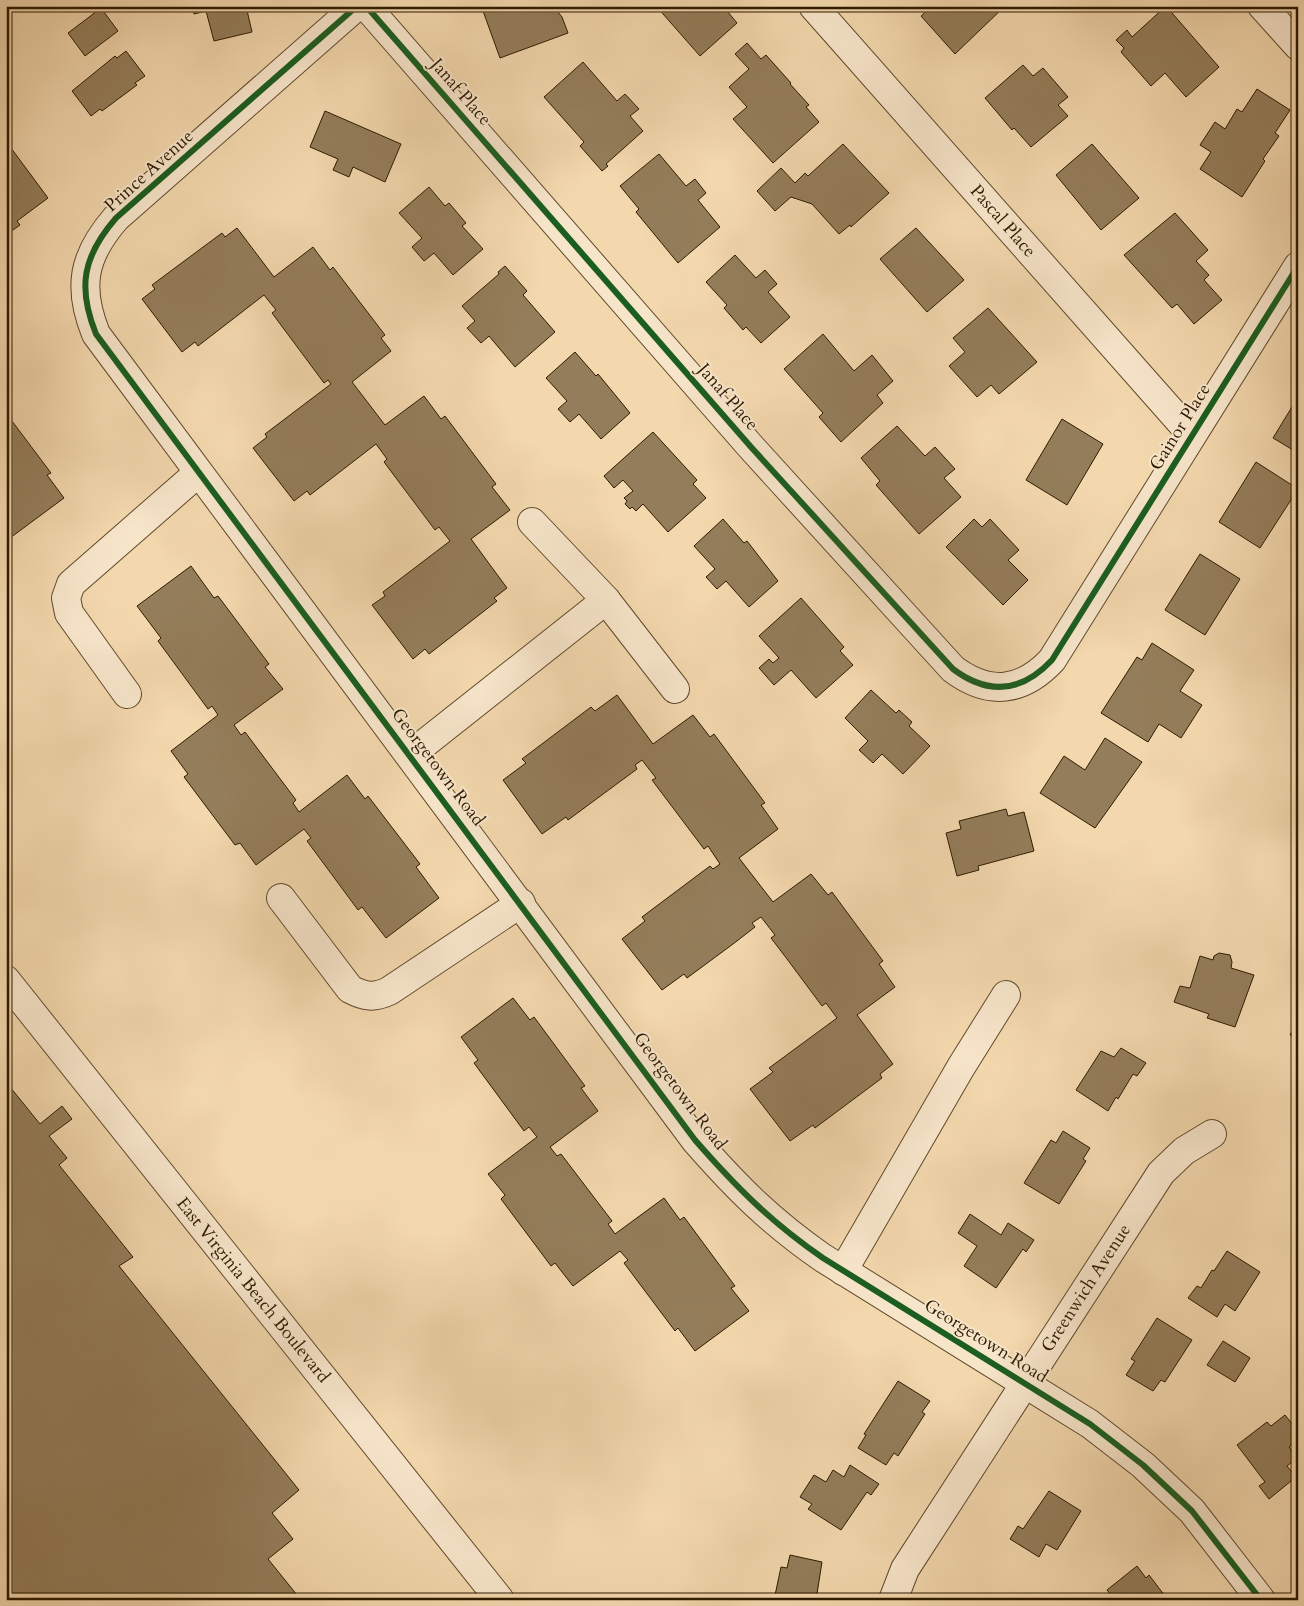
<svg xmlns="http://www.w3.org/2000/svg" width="1304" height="1606" font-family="Cardo,serif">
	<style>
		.building { fill: #947d5a; stroke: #2e1b00 }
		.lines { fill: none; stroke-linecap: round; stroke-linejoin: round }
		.minor-casing { stroke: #5f4a2b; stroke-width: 30 }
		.minor { stroke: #f7e5ca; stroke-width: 28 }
		.cycleway-casing { stroke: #f7e5ca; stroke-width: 9 }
		.cycleway { stroke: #1b5e20; stroke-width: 6 }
		.labels { text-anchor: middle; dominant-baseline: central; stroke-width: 4; stroke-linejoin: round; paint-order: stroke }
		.street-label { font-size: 18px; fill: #2e1b00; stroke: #f7e5ca }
	</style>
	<rect width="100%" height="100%" fill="#f3d7ad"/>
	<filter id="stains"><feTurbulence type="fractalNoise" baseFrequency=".004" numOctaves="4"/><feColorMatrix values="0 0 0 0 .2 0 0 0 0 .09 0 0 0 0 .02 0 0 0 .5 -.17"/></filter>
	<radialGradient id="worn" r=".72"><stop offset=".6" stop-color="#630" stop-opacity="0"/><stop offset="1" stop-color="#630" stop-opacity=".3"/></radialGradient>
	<!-- building -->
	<g class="building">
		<path d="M193,6H246L252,32L214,41L206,11L194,14Z"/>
		<path d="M485,6H539L540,8L553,6L562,17L568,33L500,58L483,11L486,10Z"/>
		<path d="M656,6H723L737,23L700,56Z"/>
		<path d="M932,6H1005L955,54L921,16Z"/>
		<path d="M1166,6L1219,67L1186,97L1165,73L1151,86L1121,52L1124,48L1116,40L1127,30L1132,37Z"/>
		<path d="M101,8L118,31L85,56L68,33Z"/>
		<path d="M747,43L761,59L766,55L791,83L790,84L809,105L806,107L819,122L773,163L733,119L747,107L729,87L749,69L735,54Z"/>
		<path d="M126,51L145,76L135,83L137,85L102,111L100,109L91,116L72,91L115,56L117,58Z"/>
		<path d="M583,62L617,101L625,94L639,109L630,116L643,131L606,164L608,166L602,171L580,146L584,142L544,97Z"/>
		<path d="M1023,65L1033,76L1043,68L1068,97L1058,105L1068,116L1031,147L1014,128L1012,130L985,98Z"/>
		<path d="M1257,89L1290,110L1275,133L1279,136L1263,159L1265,161L1242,197L1200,169L1211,152L1200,145L1215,122L1225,129L1237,109L1242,112Z"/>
		<path d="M325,111L401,144L385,182L353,167L349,177L333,170L338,159L310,147Z"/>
		<path d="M8,144L48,198L17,221L20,225L6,235V146Z"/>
		<path d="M843,144L889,193L851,227L850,225L839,234L812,204L791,197L775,211L757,191L781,168L795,183L805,173L808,176Z"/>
		<path d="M1092,144L1139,198L1101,230L1056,175Z"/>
		<path d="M659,154L686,186L695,179L706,193L698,200L720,227L678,263L636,212L639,209L620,186Z"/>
		<path d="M429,187L445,206L449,203L466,223L462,226L483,249L453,275L434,253L424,261L412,247L422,238L399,213Z"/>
		<path d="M1175,213L1208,250L1196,261L1209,275L1204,280L1222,300L1194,324L1177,304L1172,308L1124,255Z"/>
		<path d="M237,228L274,277L313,247L330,270L333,267L385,335L381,338L391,351L352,382L385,425L424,396L441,419L445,416L496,484L492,487L510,510L471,539L507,588L494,598L497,601L429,654L425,649L413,659L372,605L385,596L383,592L450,541L439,527L435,530L384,462L387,459L376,444L310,495L307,491L294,501L253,448L267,437L265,434L331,384L328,380L324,383L272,313L276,310L264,295L198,346L195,342L182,352L142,299L155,289L152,285L222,233L225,237Z"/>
		<path d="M916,228L964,280L927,312L880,259Z"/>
		<path d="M735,255L756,278L765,270L777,284L768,292L790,317L761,343L746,327L743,330L724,308L727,305L706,282Z"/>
		<path d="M505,266L527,291L523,295L555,332L515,367L489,336L481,343L467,328L475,321L462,306L499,274L498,272Z"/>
		<path d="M988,308L1037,362L999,394L991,385L977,397L949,366L965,352L953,338Z"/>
		<path d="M823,334L854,371L872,355L893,381L877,395L883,403L841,442L819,417L823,413L784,369Z"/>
		<path d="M575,352L596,376L598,374L630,413L601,439L579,414L570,422L558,409L567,401L546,378Z"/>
		<path d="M1298,397V453L1273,438Z"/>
		<path d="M6,413L51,473L47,475L64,498L10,538L6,533Z"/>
		<path d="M1062,419L1103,444L1067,505L1026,480Z"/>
		<path d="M897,426L925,456L935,447L955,469L944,478L961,497L919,534L876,485L880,481L861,458Z"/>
		<path d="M653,432L697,480L693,484L706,498L668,532L643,504L636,511L632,507L630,509L625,504L627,501L624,498L633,491L623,480L614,488L604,476Z"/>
		<path d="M1256,462L1298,489L1260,548L1219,522Z"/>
		<path d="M723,519L744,543L747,541L778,581L749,607L726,581L717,589L706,577L715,569L694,546Z"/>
		<path d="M974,519L982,527L990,519L1019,550L1008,560L1028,580L1003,605L946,547Z"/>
		<path d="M1200,554L1240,579L1205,635L1165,610Z"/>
		<path d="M191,566L214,598L218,596L269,664L265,667L283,689L234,725L241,735L245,732L296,800L293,803L299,812L347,775L365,799L368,796L420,864L416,867L439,898L386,938L362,907L358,910L307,841L311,838L304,829L256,865L240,843L235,845L184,777L188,774L171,751L218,715L212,706L208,709L158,641L161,638L137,606Z"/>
		<path d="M801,598L844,647L840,651L853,665L816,698L791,670L774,685L759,668L769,659L773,663L779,658L759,636Z"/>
		<path d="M1152,643L1194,670L1180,691L1202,705L1181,738L1159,724L1148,742L1101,713L1137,657L1142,660Z"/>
		<path d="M871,690L896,713L899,710L912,722L909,726L930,746L903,774L882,754L873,763L859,750L868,741L845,718Z"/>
		<path d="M617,695L653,744L693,715L710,737L714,734L765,803L761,805L778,829L739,858L773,902L811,874L828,895L832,892L883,961L879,964L895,987L857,1015L893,1064L880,1074L882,1078L815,1128L813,1125L790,1141L750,1089L773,1072L769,1068L837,1018L826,1003L822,1006L787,959L771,938L775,935L761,917L752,923L755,927L733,944L687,978L684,974L662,990L622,939L645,921L642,917L710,866L713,869L720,864L708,846L704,849L652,780L656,778L642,760L635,765L637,769L568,820L566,817L542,834L503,780L526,763L522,759L591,707L595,711Z"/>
		<path d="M1105,738L1142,762L1095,828L1040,793L1064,756L1085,770Z"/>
		<path d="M1006,809L1008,816L1024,812L1034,851L978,866L979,870L957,876L946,833L961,829L959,821Z"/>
		<path d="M1219,953L1230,955L1232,962L1231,968L1254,975L1235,1027L1207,1018L1209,1014L1174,1002L1180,986L1190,988L1200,956L1213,960L1214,956Z"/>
		<path d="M513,998L530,1020L534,1017L585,1086L581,1088L598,1111L550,1147L557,1156L561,1154L612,1221L608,1224L615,1234L664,1198L680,1220L684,1217L735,1286L731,1288L749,1311L695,1351L678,1328L675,1331L624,1263L628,1260L620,1251L573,1286L555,1263L551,1266L501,1199L505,1195L488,1174L537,1137L529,1127L524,1131L474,1063L478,1060L461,1037Z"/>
		<path d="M1298,1029V1044L1290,1034Z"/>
		<path d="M1121,1048L1146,1063L1137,1076L1133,1074L1118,1099L1116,1097L1108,1111L1076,1090L1101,1051L1114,1057Z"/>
		<path d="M6,1082L40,1124L62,1106L72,1119L49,1136L67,1158L59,1165L133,1257L119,1266L299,1490L272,1513L293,1539L268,1559L301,1600H14L6,1590Z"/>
		<path d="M1063,1131L1090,1148L1083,1159L1086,1161L1059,1204L1024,1183L1051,1140L1056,1143Z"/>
		<path d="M970,1214L1001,1235L1008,1223L1034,1240L1026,1252L1023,1249L996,1288L964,1266L977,1246L958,1233Z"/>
		<path d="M1227,1251L1260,1272L1235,1311L1225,1304L1217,1317L1188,1298L1197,1286L1201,1288L1212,1270L1214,1271Z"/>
		<path d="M1157,1318L1192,1340L1165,1382L1161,1380L1153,1391L1126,1375L1135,1361L1131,1359Z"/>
		<path d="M1223,1341L1250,1358L1235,1382L1207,1365Z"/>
		<path d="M898,1381L930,1401L922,1412L925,1414L898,1456L894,1453L886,1465L858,1448L866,1435L864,1434Z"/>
		<path d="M1285,1415L1298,1431V1440L1289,1447L1297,1458L1287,1466L1296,1477L1269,1499L1259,1486L1265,1482L1237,1445L1267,1422L1271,1426Z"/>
		<path d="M850,1465L879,1484L871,1495L867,1492L841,1530L808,1509L812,1504L800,1497L814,1475L826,1482L833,1470L844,1477Z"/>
		<path d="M1049,1491L1081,1511L1057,1550L1046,1544L1039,1557L1010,1539L1018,1526L1023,1529Z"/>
		<path d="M790,1555L822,1562L816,1600H774L781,1567L787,1568Z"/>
		<path d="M1137,1566L1146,1578L1149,1575L1168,1600H1115L1107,1590Z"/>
	</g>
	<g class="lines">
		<!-- minor casing -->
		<g class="minor-casing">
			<g id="minor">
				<path d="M357,6L116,218C83,256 77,287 96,334L695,1140C737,1188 771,1222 823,1258L1090,1424L1143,1465L1192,1511L1261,1600"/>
				<path d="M366,6L751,447L953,669C989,696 1022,692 1052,660L1298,266"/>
				<path d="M813,6L1192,435"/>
				<path d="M1262,6L1298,46"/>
				<path d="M532,522L606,600L675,689"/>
				<path d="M127,694L69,613L66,598L71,584L198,473"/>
				<path d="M410,755L606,600"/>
				<path d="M281,898L350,989C365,997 374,998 389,991L521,903"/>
				<path d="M6,980L500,1600"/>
				<path d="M843,1271L961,1067L1006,995"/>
				<path d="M893,1600L905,1569L1161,1173L1184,1151L1212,1134"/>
			</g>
		</g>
		<!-- minor -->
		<use href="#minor" class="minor"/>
		<!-- cycleway casing -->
		<g class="cycleway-casing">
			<g id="cycleway">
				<path d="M357,6L116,218C83,256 77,287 96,334L695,1140C737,1188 771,1222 823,1258L1090,1424L1143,1465L1192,1511L1261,1600"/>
				<path d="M366,6L751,447L953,669C989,696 1022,692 1052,660L1298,266"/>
			</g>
		</g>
		<!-- cycleway -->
		<use href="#cycleway" class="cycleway"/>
	</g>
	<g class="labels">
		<!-- street labels -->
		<g class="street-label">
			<text transform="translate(461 92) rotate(49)">Janaf Place</text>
			<text transform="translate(149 171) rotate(-42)">Prince Avenue</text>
			<text transform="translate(1003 221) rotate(49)">Pascal Place</text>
			<text transform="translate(728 397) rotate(49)">Janaf Place</text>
			<text transform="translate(1180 427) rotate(-58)">Gainor Place</text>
			<text transform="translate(438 767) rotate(53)">Georgetown Road</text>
			<text transform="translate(680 1091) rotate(53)">Georgetown Road</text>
			<text transform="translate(1086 1288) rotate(-57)">Greenwich Avenue</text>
			<text transform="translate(253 1290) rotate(51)">East Virginia Beach Boulevard</text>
			<text transform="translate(986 1341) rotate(32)">Georgetown Road</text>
		</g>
	</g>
	<!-- margin -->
	<rect width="1304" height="1606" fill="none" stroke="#f3d7ad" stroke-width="25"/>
	<rect x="8" y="8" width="1289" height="1591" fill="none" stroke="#2e1b00" stroke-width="2.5"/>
	<rect x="12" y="12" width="1279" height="1581" fill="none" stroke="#2e1b00"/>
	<rect width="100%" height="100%" filter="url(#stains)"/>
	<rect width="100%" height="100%" fill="url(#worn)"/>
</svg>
